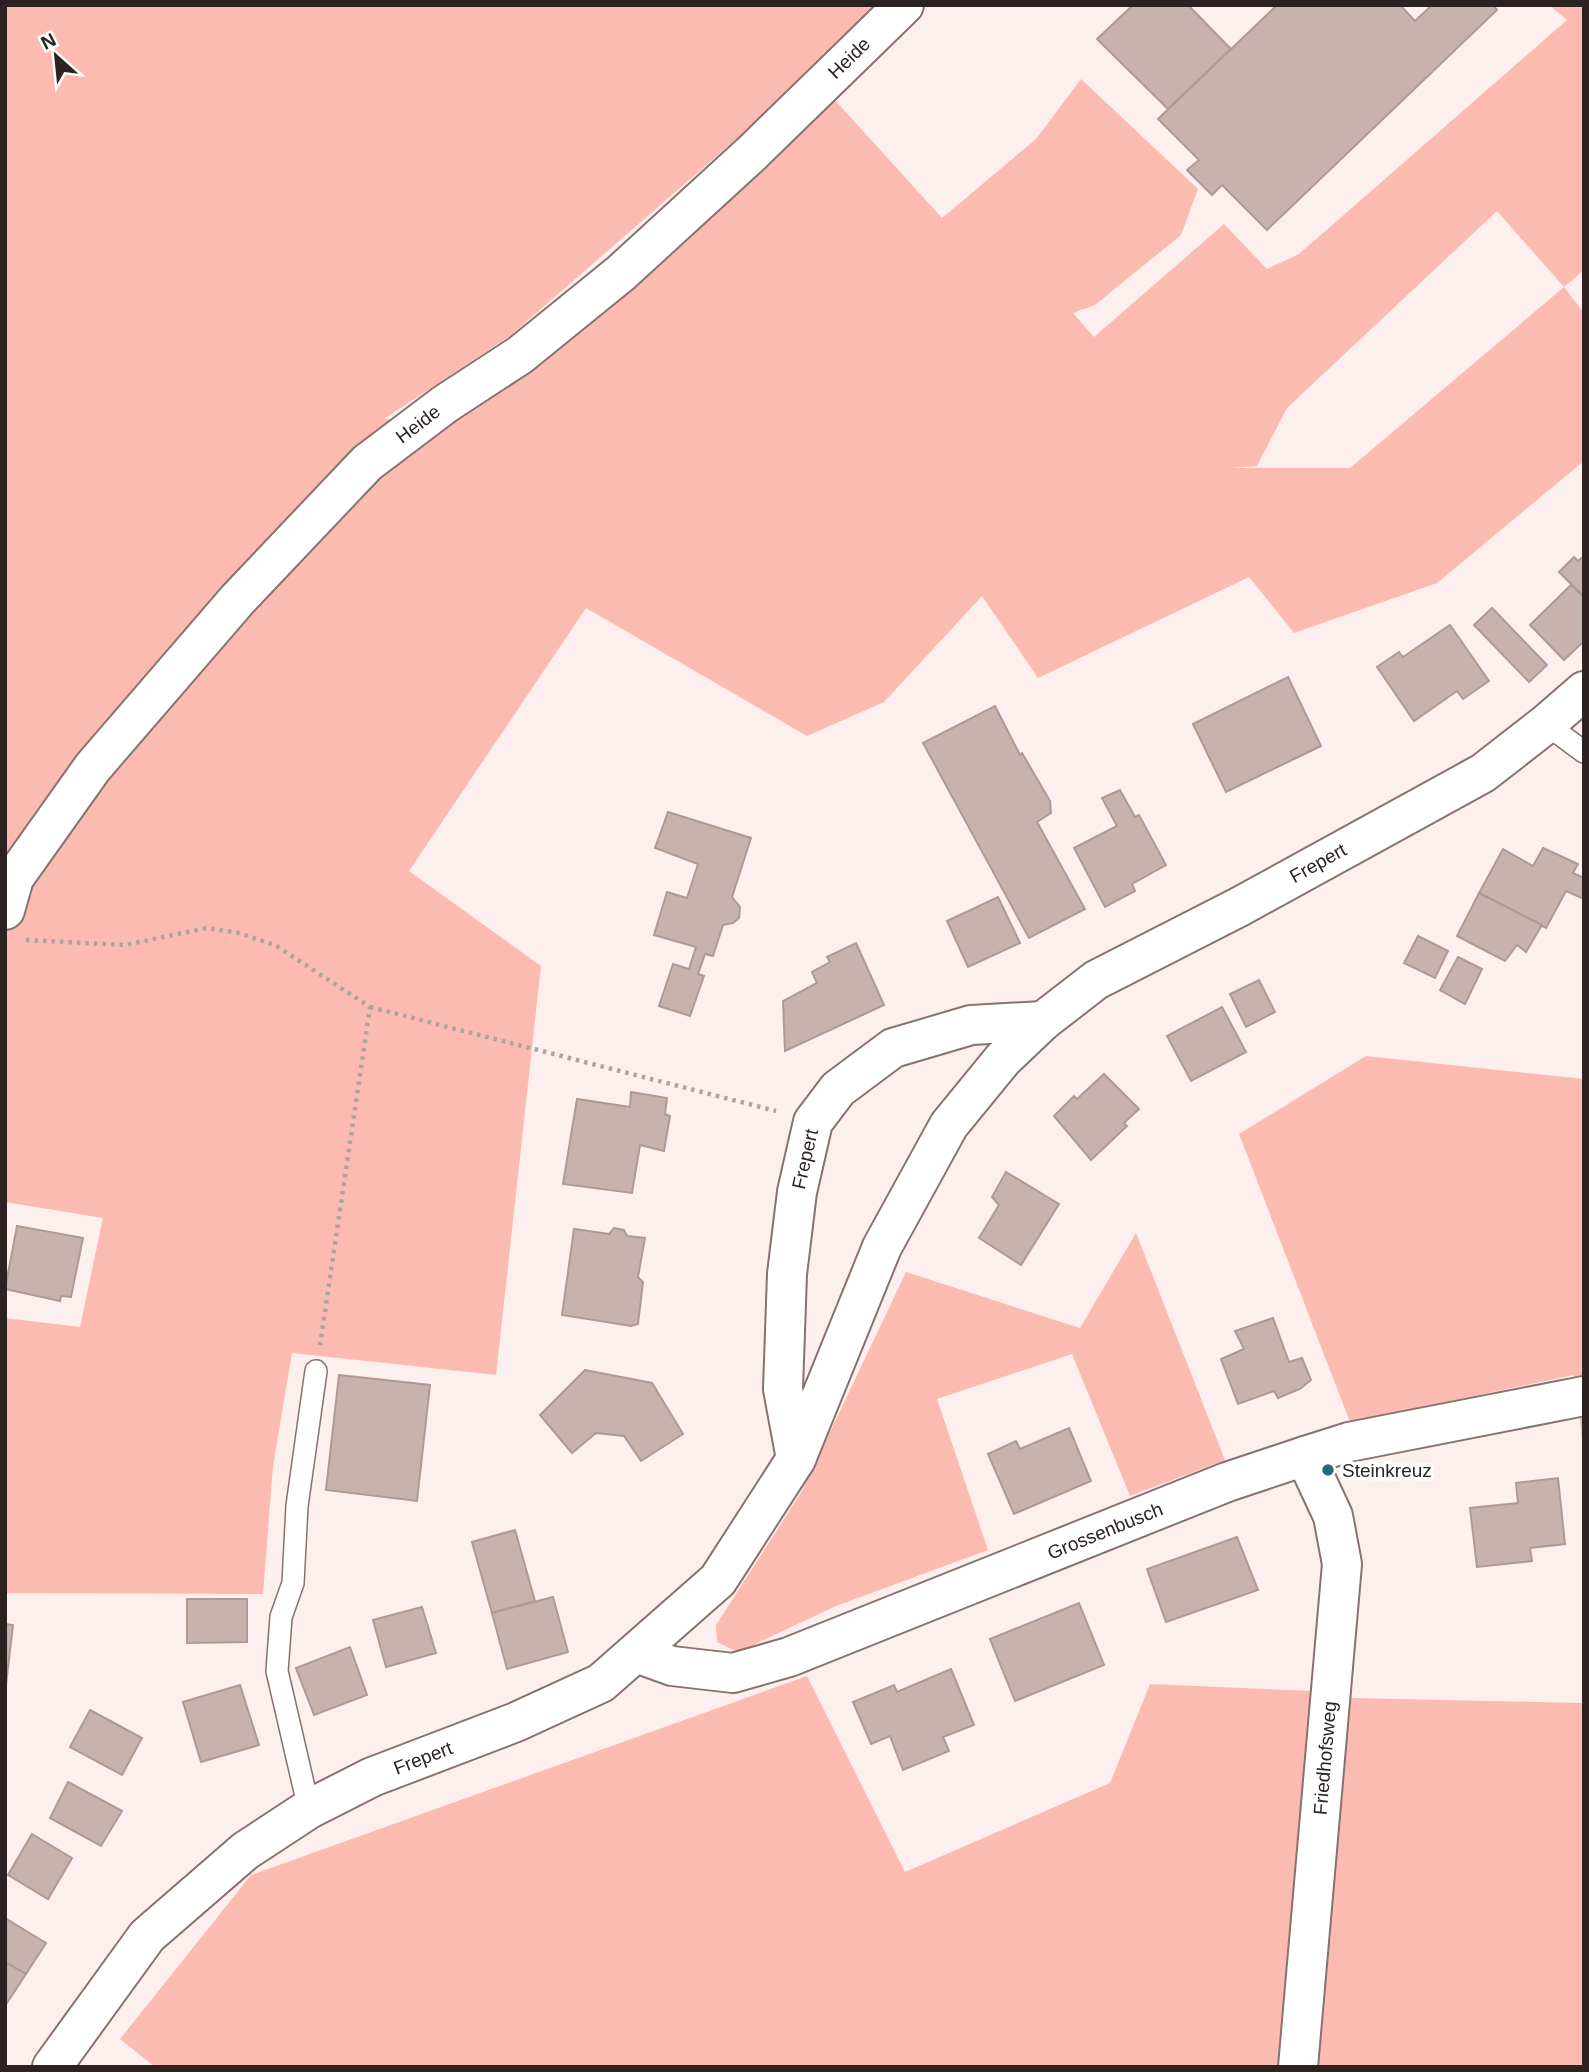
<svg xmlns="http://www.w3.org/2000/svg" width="1589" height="2072" font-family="Arial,sans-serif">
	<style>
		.green { fill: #fcbbb1; fill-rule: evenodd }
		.building { fill: #c8b2ae; stroke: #af9995; stroke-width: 2 }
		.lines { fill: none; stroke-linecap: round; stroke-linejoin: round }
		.service-casing { stroke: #87726f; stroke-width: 24 }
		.minor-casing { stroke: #87726f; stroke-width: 42 }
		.tertiary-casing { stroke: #87726f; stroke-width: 42 }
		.path { stroke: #afa3a1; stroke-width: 4.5; stroke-dasharray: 3.5 5; stroke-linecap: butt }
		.service { stroke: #fff; stroke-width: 21 }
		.minor { stroke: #fff; stroke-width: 38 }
		.tertiary { stroke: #fff; stroke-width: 38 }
		.poi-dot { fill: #28697d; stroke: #fff; stroke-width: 2.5 }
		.labels { text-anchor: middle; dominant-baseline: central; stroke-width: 7; stroke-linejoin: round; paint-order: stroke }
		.street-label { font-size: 19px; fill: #2b2221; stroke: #fff }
		.poi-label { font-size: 19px; fill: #2b2221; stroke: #fff; text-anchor: start }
	</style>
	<rect width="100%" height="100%" fill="#fdefed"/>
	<!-- green -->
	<g class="green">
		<path d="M5,5H877L789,93L511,335L384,419L454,423L528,369L833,98L942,218L1036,139L1081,79L1198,189L1181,235L1095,305L1073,313L1094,337L1224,224L1267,269L1299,254L1567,20L1549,5H1584V270L1564,287L1584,313V461L1437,583L1294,633L1249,577L1038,678L982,596L884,702L807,736L586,608L409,871L541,966L496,1375L292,1353L273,1466L263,1594L5,1593V1318L80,1327L103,1218L5,1202ZM1497,211L1564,287L1350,468H1232L1257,466L1287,408Z"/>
		<path d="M1366,1056L1584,1079V1454L1574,1375L1350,1422L1239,1134Z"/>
		<path d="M1136,1233L1225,1460L1130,1496L1072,1354L937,1399L988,1550L836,1606L738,1652L717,1642L716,1625L802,1491L906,1272L1080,1328Z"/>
		<path d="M807,1676L905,1872L1110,1783L1150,1684L1312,1691L1351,1698L1584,1703V2067H155L120,2039L251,1875Z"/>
	</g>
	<!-- building -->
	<g class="building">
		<path d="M1133,5H1188L1231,49L1168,109L1097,39Z"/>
		<path d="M1277,5H1400L1415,21L1432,5H1493L1497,10L1267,230L1222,185L1212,195L1187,170L1199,160L1158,119Z"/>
		<path d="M1584,556V597L1559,572L1574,557L1578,561Z"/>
		<path d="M1571,585L1584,597V641L1564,660L1530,625Z"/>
		<path d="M1492,608L1547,665L1529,682L1474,625Z"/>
		<path d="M1450,625L1489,681L1463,699L1457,691L1414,721L1377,667L1399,652L1403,657Z"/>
		<path d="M1288,677L1321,746L1226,792L1193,724Z"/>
		<path d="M995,706L1020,755L1022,753L1050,801L1051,813L1037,822L1085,909L1029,938L923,743Z"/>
		<path d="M1120,790L1135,817L1139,815L1166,865L1132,884L1135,891L1105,907L1074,848L1117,826L1102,798Z"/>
		<path d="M668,812L751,838L732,897L740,907L739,918L733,923L723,925L713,956L705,954L698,974L704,976L690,1016L659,1006L673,964L689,969L696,947L654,935L667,892L687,898L698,864L655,848Z"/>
		<path d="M1543,848L1578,864L1573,873L1584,878V899L1566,891L1546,928L1479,893L1503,849L1533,866Z"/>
		<path d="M1479,893L1542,925L1526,952L1517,945L1505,961L1457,936Z"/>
		<path d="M998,897L1020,943L968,967L947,921Z"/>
		<path d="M1418,936L1448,951L1435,978L1404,963Z"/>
		<path d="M856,943L884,1005L785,1051L783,1001L817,983L812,972L830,962L827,957Z"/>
		<path d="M1458,957L1482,969L1465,1004L1440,990Z"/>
		<path d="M1259,980L1275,1012L1246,1027L1230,994Z"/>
		<path d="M1222,1007L1246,1052L1191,1081L1167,1036Z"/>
		<path d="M1104,1074L1139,1109L1124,1123L1127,1126L1091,1160L1054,1116L1074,1096L1077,1099Z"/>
		<path d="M631,1092L667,1098L665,1114L670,1116L664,1151L640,1145L632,1193L563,1184L577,1099L630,1107Z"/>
		<path d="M1006,1172L1059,1204L1021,1265L979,1238L999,1205L992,1197Z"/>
		<path d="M17,1226L83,1238L71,1297L61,1296L60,1301L5,1289Z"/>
		<path d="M614,1228L624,1230L627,1236L645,1238L638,1277L643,1282L638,1324L631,1326L562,1315L574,1229L609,1234Z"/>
		<path d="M1273,1318L1289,1362L1302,1358L1311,1380L1300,1389L1278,1398L1274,1391L1238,1404L1221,1359L1244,1349L1235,1331Z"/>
		<path d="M585,1370L652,1383L683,1434L641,1461L624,1436L596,1433L572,1453L540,1415Z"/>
		<path d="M339,1375L430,1385L417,1501L326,1490Z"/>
		<path d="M1069,1428L1091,1481L1014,1514L988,1454L1016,1441L1020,1449Z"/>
		<path d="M1558,1478L1565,1544L1530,1548L1532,1561L1477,1567L1470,1508L1518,1503L1516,1483Z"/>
		<path d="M515,1530L535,1601L492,1613L472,1542Z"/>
		<path d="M1237,1537L1258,1590L1166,1622L1147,1569Z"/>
		<path d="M553,1597L568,1652L507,1669L492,1613Z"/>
		<path d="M187,1599H247V1642L187,1643Z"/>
		<path d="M1079,1603L1104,1665L1015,1701L990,1639Z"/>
		<path d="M422,1607L436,1653L386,1667L373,1620Z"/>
		<path d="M5,1624L13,1625L6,1685H5Z"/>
		<path d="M350,1647L367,1695L314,1715L296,1668Z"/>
		<path d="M951,1669L974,1725L943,1737L949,1751L903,1770L890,1736L871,1744L853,1702L894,1685L897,1692Z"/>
		<path d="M240,1685L259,1745L201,1762L183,1702Z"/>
		<path d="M90,1710L142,1738L122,1775L70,1747Z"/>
		<path d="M68,1782L122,1811L101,1846L50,1818Z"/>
		<path d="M32,1834L72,1858L48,1899L8,1875Z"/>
		<path d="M5,1918L46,1943L26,1974L5,1962Z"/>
		<path d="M5,1962L26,1974L5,2006Z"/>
	</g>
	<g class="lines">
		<!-- service casing -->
		<g class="service-casing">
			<g id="service">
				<path d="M1546,724L1584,752"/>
				<path d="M309,1809L277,1671L281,1617L293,1583L297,1506L316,1371"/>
			</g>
		</g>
		<!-- minor casing -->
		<g class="minor-casing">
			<g id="minor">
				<path d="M5,910L14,878L93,767L238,599L367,463L445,404L520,355L621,273L752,153L904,5"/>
				<path d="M796,1459L783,1389L787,1274L797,1192L813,1122L838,1089L893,1048L971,1025L1043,1021"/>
				<path d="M636,1653L672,1666L733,1673L789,1657L1227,1482L1305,1456L1349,1442L1584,1396"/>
				<path d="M1298,2067L1342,1564L1333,1516L1305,1456"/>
			</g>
		</g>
		<!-- tertiary casing -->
		<g class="tertiary-casing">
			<path id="tertiary" d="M52,2067L147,1936L245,1851L309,1809L372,1777L516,1722L601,1683L718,1580L796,1459L882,1247L949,1125L1003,1059L1043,1021L1096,980L1239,907L1483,773L1546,724L1584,691"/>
		</g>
		<!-- path -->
		<g class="path">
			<path d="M26,940L125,945L206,928L239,933L275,945L370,1007L320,1345"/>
			<path d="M370,1007L776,1111"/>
		</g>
		<!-- service -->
		<use href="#service" class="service"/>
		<!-- minor -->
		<use href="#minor" class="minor"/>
		<!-- tertiary -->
		<use href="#tertiary" class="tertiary"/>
	</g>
	<!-- markers -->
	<circle class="poi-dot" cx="1328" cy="1470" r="7"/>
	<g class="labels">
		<!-- street labels -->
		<g class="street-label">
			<text transform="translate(849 58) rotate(-44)">Heide</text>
			<text transform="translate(418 424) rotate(-37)">Heide</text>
			<text transform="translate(1318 863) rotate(-29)">Frepert</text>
			<text transform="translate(805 1159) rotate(-77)">Frepert</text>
			<text transform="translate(1105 1531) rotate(-22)">Grossenbusch</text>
			<text transform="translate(423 1758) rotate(-21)">Frepert</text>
			<text transform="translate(1325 1758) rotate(-85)">Friedhofsweg</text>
		</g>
		<!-- poi labels -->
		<g class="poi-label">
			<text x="1342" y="1470">Steinkreuz</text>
		</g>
	</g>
	<!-- border -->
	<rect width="1589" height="2072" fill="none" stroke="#2b2221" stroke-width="14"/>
	<!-- north arrow -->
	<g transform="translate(56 56) rotate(333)" stroke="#ffffff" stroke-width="5" paint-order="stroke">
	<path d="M0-5L12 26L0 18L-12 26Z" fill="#2b2221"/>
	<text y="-10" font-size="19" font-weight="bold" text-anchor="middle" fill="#2b2221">N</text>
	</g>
</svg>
